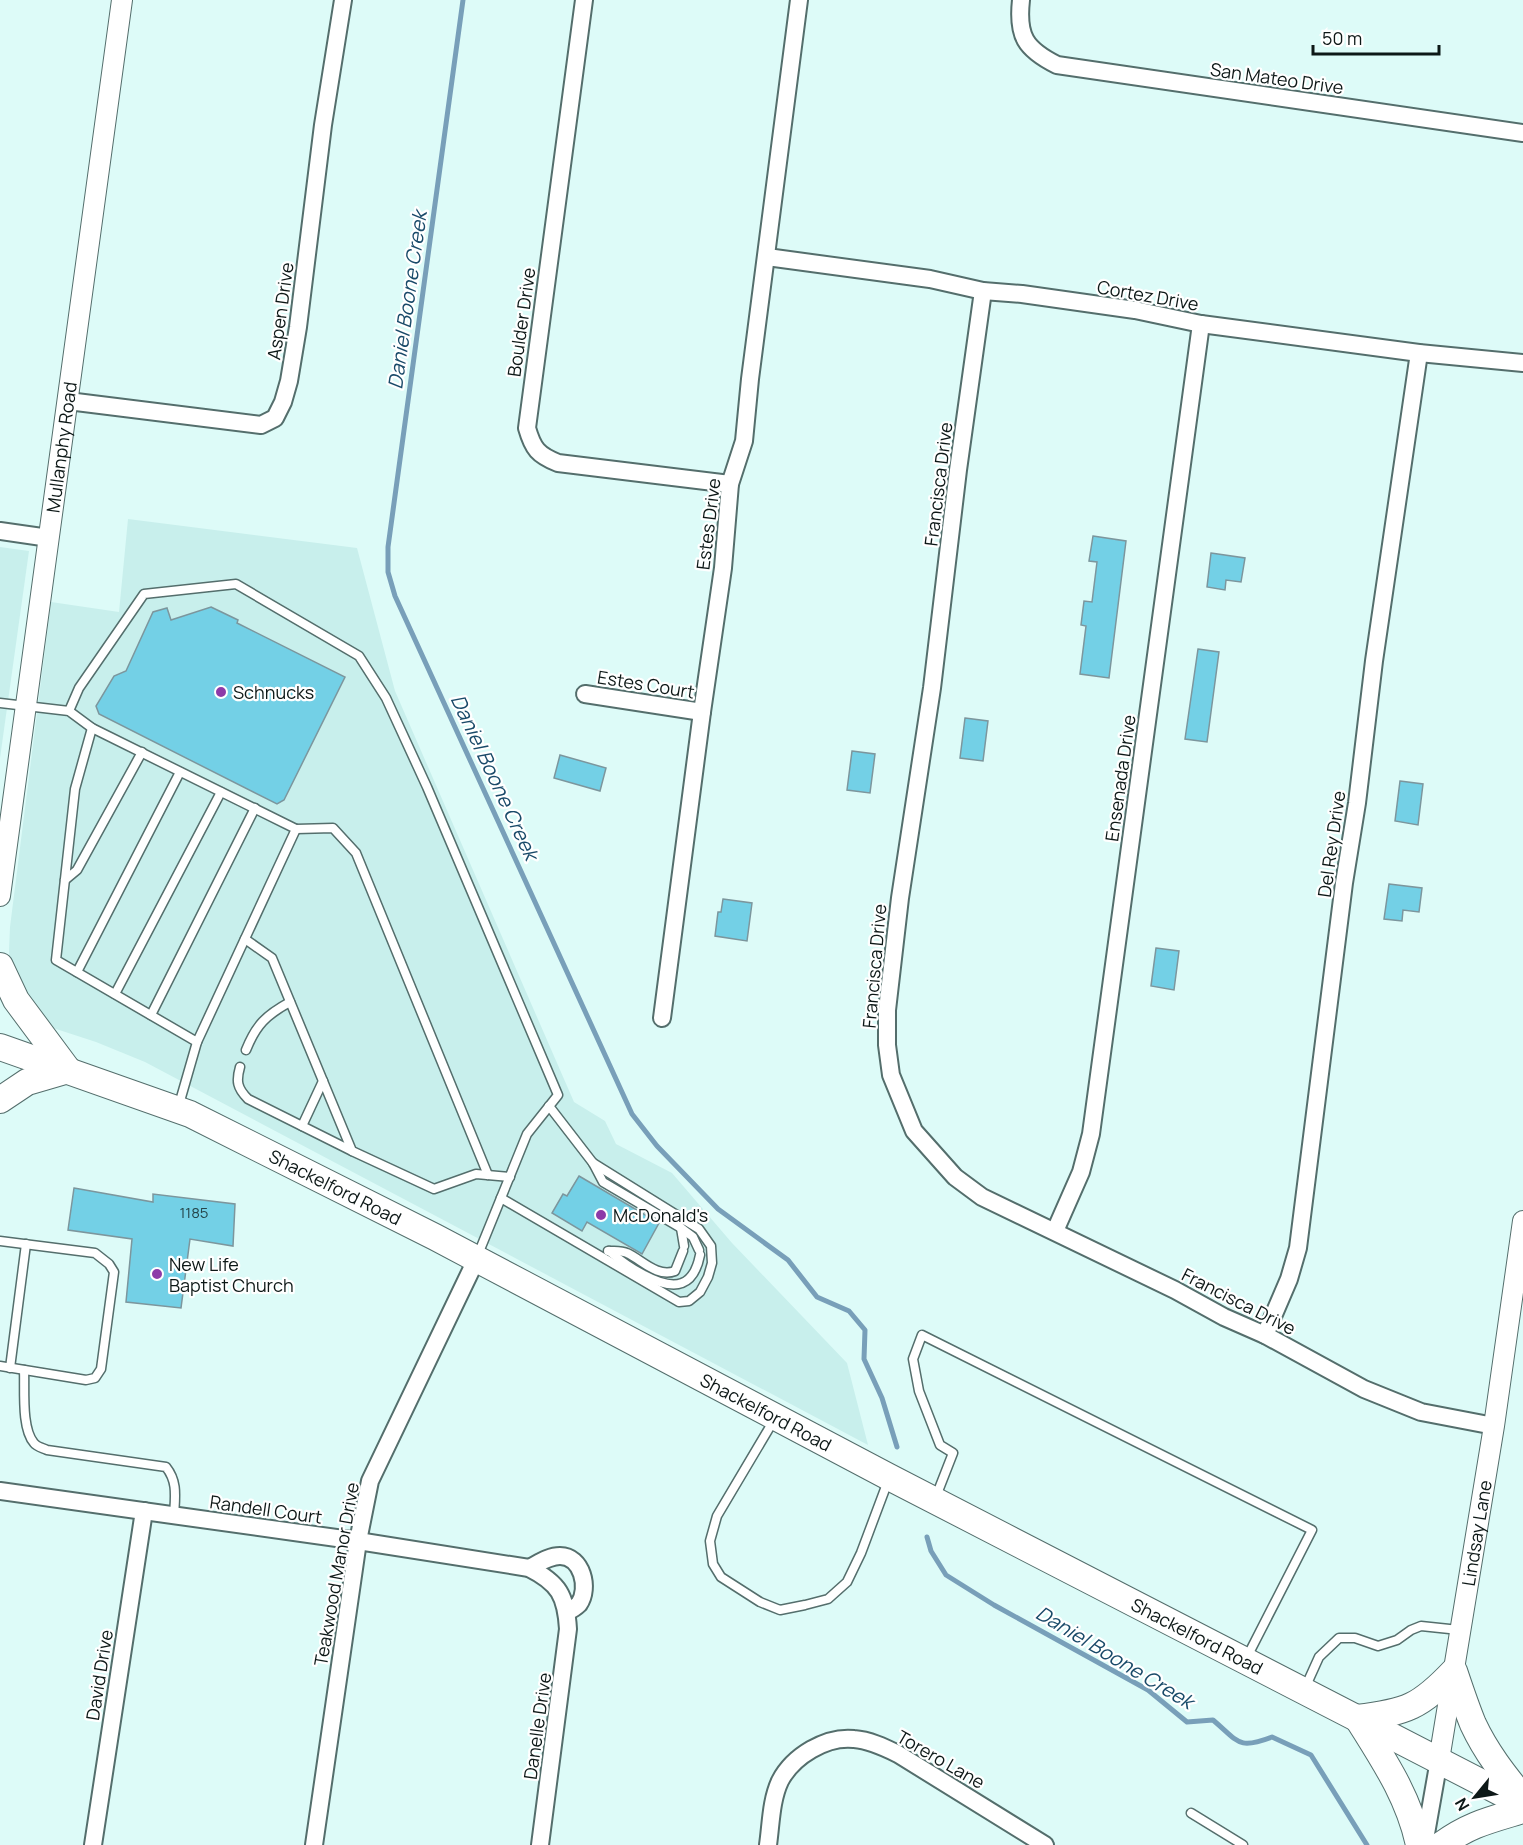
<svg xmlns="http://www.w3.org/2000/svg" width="1523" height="1845" font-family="Manrope,sans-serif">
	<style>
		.built { fill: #c8efec }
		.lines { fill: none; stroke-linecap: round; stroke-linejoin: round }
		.stream { stroke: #789fb9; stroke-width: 5 }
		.building { fill: #73d0e6; stroke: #7c969d; stroke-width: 1.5 }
		.service-casing { stroke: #546e6c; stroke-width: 11 }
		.minor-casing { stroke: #546e6c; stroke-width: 20 }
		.tertiary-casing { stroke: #546e6c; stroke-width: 22 }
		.primary-casing { stroke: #546e6c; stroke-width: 28 }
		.service { stroke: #fff; stroke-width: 8 }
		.minor { stroke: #fff; stroke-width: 16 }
		.tertiary { stroke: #fff; stroke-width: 20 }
		.primary { stroke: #fff; stroke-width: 26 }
		.poi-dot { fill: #8d3aa8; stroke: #fff; stroke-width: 2 }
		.labels { text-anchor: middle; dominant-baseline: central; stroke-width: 4.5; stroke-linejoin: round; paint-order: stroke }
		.number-label { font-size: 15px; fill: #26464b }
		.street-label { font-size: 18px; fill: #0d1817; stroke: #fff }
		.poi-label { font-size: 18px; fill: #0d1817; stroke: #fff; text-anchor: start }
		.water-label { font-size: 20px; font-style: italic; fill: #194a69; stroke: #fff }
	</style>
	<rect width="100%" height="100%" fill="#ddfbf8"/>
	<!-- built -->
	<g class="built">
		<path d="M128,519L357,548L395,691L574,1102L605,1121L616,1144L672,1173L732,1243L847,1363L868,1445L145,1062L96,1042L50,1027L10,974L9,951L10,927L51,602L119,612Z"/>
		<path d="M0,547L29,551L0,758Z"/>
	</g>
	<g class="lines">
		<!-- stream -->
		<g class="stream">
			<path d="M463,0L388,547V572L395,596L632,1114L657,1146L718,1209L788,1260L817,1297L849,1311L865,1330L864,1359L882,1398L897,1447"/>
			<path d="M927,1537L931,1551L946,1575L994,1605L1148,1690L1187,1722L1213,1720C1239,1742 1238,1750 1272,1737L1311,1755L1367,1845"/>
		</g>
	</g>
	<!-- building -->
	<g class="building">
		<path d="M1093,536L1126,541L1109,678L1080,674L1086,626L1081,625L1084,601L1092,602L1097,562L1089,561Z"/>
		<path d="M1211,553L1245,558L1241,582L1226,580L1225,590L1207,587Z"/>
		<path d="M211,607L238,620L237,623L345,677L284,800L277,804L99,714L96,706L114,676L126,671L153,612L167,608L171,620Z"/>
		<path d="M1198,649L1219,652L1207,742L1185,739Z"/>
		<path d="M965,718L988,721L983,761L960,758Z"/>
		<path d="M852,751L875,754L870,793L847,790Z"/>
		<path d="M560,755L606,768L600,791L554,778Z"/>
		<path d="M1400,781L1423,784L1418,825L1395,821Z"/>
		<path d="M1389,884L1422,888L1419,912L1403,910L1402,921L1384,919Z"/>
		<path d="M723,899L752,903L747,941L715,936L718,912H721Z"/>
		<path d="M1156,948L1179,951L1174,990L1151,986Z"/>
		<path d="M579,1176L659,1223L642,1254L587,1222L582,1231L552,1213L563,1194L567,1196Z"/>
		<path d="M74,1188L153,1202V1194L235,1204L233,1246L190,1239L181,1308L126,1302L132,1239L68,1230Z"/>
	</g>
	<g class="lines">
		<!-- service casing -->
		<g class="service-casing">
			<g id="service">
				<path d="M0,703L69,711L92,728L296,829L197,1042"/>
				<path d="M69,711L79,688L144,594L236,584L359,656L386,698L427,787L558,1095L527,1134L477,1257"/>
				<path d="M92,728L75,789L56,960L197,1042L178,1108"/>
				<path d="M296,829L333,828L356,853L488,1175"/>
				<path d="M65,880L77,870L142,752"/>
				<path d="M245,939L272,958L352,1151L434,1189L476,1174L510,1177"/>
				<path d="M77,972L180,772"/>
				<path d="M115,994L221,792"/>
				<path d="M151,1015L255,808"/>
				<path d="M246,1050C256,1025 266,1015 290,1002"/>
				<path d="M240,1067C236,1081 237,1088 248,1099L352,1151"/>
				<path d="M549,1106L593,1163L603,1182L681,1228L693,1237L699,1250"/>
				<path d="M302,1126L323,1081"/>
				<path d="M501,1198L679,1302L689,1301L700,1292L708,1277L712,1263L711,1246L699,1229L593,1163"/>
				<path d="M681,1228L684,1246"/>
				<path d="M0,1241L95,1253L109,1264L114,1272L101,1369L95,1378L86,1380L0,1366"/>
				<path d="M608,1251C614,1251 621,1250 627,1253C641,1259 657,1278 675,1271L683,1251"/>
				<path d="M609,1251C624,1264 662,1291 682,1283C693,1279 698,1265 700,1255"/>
				<path d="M10,1368L26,1244"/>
				<path d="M24,1370C25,1389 21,1428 34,1443C37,1447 43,1448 47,1450L166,1467C178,1482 175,1497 174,1516"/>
				<path d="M774,1420L717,1516L710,1541L713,1564L721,1577L760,1602L780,1610L805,1605L828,1599L847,1582L861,1553L888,1481"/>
				<path d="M935,1499L953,1453L940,1445L919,1391L913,1359L922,1335L1312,1530L1247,1657"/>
				<path d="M1305,1688L1319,1657L1339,1638H1355L1378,1646L1397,1640L1411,1630L1421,1626L1459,1630"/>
				<path d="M1191,1813L1243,1845"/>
			</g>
		</g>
		<!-- minor casing -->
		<g class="minor-casing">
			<g id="minor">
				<path d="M584,0L527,428C533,449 538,455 558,463L730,484"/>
				<path d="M1021,0C1017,36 1025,49 1057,65L1523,133"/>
				<path d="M767,257L930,279L983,291L1022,294L1135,310L1201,324L1419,353L1523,363"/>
				<path d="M983,291L958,470L932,688L900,898L887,1010V1045L891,1075L914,1131L955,1177L982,1197L1175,1290L1224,1317L1265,1335L1364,1389L1421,1412L1494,1426"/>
				<path d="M68,401L261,425L275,418L283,402L289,381L298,327L323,125L343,0"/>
				<path d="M0,531L49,538"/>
				<path d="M585,694L702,712"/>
				<path d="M662,1018L702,712L723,568L730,484L744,441L750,379L799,0"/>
				<path d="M1055,1231L1081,1172L1091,1134L1201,324"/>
				<path d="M1265,1335L1289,1279L1298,1248L1344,883L1357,803L1374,661L1419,353"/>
				<path d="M0,1491L358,1541L529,1568C559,1583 566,1596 568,1629L540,1845"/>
				<path d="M529,1568C539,1563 549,1556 560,1556C582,1556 590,1588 579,1604C576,1607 571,1610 567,1612"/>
				<path d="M93,1845L144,1511"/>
				<path d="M314,1845L358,1541L370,1481L476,1260"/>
				<path d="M768,1845C771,1824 771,1800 780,1781C793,1756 826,1736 854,1739C869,1740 884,1747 898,1754L1045,1845"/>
				<path d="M1424,1845L1439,1760"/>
			</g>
		</g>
		<!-- tertiary casing -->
		<g class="tertiary-casing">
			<g id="tertiary">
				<path id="s1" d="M0,896L122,0"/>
				<path id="s2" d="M1439,1760L1494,1426L1523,1221"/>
			</g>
		</g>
		<!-- primary casing -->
		<g class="primary-casing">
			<g id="primary">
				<path d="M0,966L16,1000L68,1070"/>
				<path id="s3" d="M0,1047L190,1114L435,1237L889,1477L1523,1804"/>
				<path d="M0,1100L27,1082L68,1070"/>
				<path d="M1357,1718C1407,1712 1420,1707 1454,1671C1460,1689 1466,1707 1473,1724C1486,1752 1504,1775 1523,1798"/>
				<path d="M1358,1719C1383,1759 1409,1797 1419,1845"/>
				<path d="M1441,1845C1470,1824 1490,1820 1523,1810"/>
			</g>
		</g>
		<!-- service -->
		<use href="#service" class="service"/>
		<!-- minor -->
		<use href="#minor" class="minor"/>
		<!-- tertiary -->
		<use href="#tertiary" class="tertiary"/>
		<!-- primary -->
		<use href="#primary" class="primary"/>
	</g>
	<!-- markers -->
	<g class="poi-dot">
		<circle cx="221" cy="692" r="6"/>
		<circle cx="601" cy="1215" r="6"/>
		<circle cx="157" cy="1274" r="6"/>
	</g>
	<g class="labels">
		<!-- number labels -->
		<g class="number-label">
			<text x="194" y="1212">1185</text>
		</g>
		<!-- street labels -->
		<g class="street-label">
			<text transform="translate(1277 78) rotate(8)">San Mateo Drive</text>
			<text transform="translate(1148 295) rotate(10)">Cortez Drive</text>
			<text transform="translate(280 311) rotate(-82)">Aspen Drive</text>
			<text transform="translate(521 322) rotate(-82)">Boulder Drive</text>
			<text stroke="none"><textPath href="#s1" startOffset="453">Mullanphy Road</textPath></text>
			<text transform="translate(938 484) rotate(-83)">Francisca Drive</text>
			<text transform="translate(708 524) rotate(-83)">Estes Drive</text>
			<text transform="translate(646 684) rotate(9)">Estes Court</text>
			<text transform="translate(1120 778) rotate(-82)">Ensenada Drive</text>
			<text transform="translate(1331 844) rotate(-82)">Del Rey Drive</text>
			<text transform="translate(874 966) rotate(-85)">Francisca Drive</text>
			<text stroke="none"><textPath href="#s3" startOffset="364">Shackelford Road</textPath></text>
			<text transform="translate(1239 1301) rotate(27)">Francisca Drive</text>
			<text stroke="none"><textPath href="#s3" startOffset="850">Shackelford Road</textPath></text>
			<text transform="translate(266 1509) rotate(8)">Randell Court</text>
			<text stroke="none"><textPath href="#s2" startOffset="230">Lindsay Lane</textPath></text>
			<text transform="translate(336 1574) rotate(-80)">Teakwood Manor Drive</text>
			<text stroke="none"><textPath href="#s3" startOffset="1336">Shackelford Road</textPath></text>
			<text transform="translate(99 1675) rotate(-81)">David Drive</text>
			<text transform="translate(537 1726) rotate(-82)">Danelle Drive</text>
			<text transform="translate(941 1759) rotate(30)">Torero Lane</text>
		</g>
		<!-- poi labels -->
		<g class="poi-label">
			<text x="233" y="692">Schnucks</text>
			<text x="613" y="1215">McDonald's</text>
			<text x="169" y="1264">New Life<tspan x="169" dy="21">Baptist Church</tspan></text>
		</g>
		<!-- water labels -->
		<g class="water-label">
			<text transform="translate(407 300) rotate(-82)">Daniel Boone Creek</text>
			<text transform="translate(495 777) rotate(65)">Daniel Boone Creek</text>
			<text transform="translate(1115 1657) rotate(31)">Daniel Boone Creek</text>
		</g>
	</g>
	<!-- north arrow -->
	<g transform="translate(1475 1797) rotate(240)" stroke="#ffffff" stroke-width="4.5" paint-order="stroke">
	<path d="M0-4.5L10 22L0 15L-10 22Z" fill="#0d1817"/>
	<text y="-9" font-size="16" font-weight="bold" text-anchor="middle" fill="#0d1817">N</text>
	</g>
	<!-- scale -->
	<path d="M1313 45v9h126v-9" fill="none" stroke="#0d1817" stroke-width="3"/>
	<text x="1322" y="45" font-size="18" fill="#0d1817" stroke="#ffffff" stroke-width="4.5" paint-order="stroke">50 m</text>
</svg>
